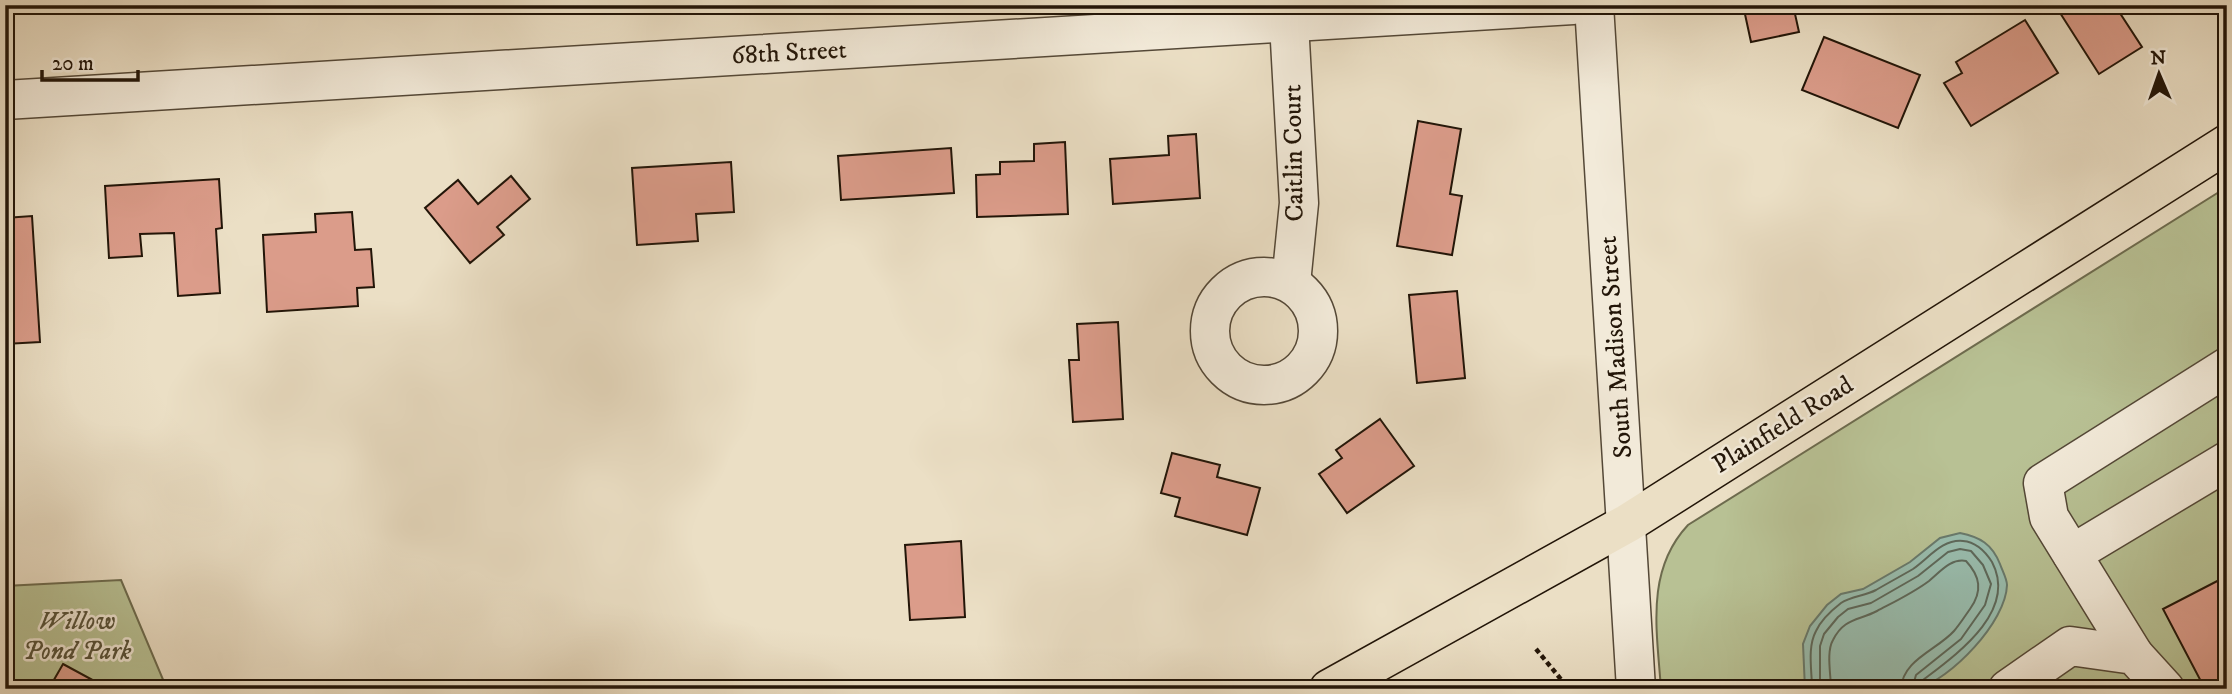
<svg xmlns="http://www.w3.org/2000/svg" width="2232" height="694" font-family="'IM FELL DW Pica',serif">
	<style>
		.green { fill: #b8c194; stroke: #6d6b4e; stroke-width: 2 }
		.water { fill: #99bdae; stroke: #697a6c; stroke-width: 2 }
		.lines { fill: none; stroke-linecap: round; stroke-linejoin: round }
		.shore { stroke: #5e695b; stroke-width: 2 }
		.building { fill: #db9c8a; stroke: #221508; stroke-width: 2 }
		.minor-casing { stroke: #544837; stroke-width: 41 }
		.major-casing { stroke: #221508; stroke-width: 41 }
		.path { stroke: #221508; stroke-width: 4.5; stroke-dasharray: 5 3.5; stroke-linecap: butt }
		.minor { stroke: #f2ead9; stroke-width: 38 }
		.major { stroke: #ebdfc5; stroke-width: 38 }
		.labels { text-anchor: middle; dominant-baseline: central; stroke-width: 5; stroke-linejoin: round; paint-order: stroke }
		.street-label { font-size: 26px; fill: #221508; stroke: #f2ead9 }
		.park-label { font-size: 26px; font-style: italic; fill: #565139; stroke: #f2ead9 }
	</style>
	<rect width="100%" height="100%" fill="#ebdfc5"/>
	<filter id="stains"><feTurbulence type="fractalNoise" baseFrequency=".00286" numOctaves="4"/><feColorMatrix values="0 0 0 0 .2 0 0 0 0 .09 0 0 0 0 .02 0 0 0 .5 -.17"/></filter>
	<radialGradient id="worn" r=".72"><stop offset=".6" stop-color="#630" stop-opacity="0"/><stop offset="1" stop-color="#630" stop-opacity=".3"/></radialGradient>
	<!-- green -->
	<g class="green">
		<path d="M2227,187V689H1661C1657,631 1645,571 1688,525Z"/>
		<path d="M121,580L167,689H5V586Z"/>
	</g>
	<!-- water -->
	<path class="water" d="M1960,533C1980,537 1992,544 2000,564C2002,570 2007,579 2007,585C2006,622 1951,679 1917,689H1805L1803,644L1810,626L1827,605L1841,594L1863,589L1910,562L1940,538Z"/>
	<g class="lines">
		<!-- shore -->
		<g class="shore">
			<path d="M1812,689C1812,670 1807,648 1816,631C1821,620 1832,610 1841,603C1851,596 1865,596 1876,590C1888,583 1901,576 1913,569C1929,558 1942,539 1963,541C1976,542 1985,551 1992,562C2018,611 1957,654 1923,680L1920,689"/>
			<path d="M1820,689V646L1824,634L1838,617L1848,609L1871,603L1918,576L1948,552L1960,549L1971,551L1983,565L1991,584L1985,605L1961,639L1916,675L1912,689"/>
			<path d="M1831,689C1831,675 1826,652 1833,640C1844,618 1858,621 1877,611C1894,602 1913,593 1929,581C1940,572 1951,558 1966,561C1980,576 1983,591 1970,609C1965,616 1960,624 1954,631C1937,650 1902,660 1901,689"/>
		</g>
	</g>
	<!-- building -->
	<g class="building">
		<path d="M1743,5H1804L1805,11L1795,14L1799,32L1751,42Z"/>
		<path d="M2055,5H2119L2116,7L2142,47L2099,74Z"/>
		<path d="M2025,20L2058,73L1971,126L1944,83L1962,73L1956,62Z"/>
		<path d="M1824,37L1920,75L1898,128L1802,90Z"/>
		<path d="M1418,121L1461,129L1450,194L1462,196L1452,255L1397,246Z"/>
		<path d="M1196,134L1200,198L1113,204L1110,159L1169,155L1168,136Z"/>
		<path d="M1065,142L1068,214L977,217L976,175L1000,174V162L1034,161V144Z"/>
		<path d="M951,148L954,193L841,200L838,156Z"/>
		<path d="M731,162L734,212L696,214L698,241L637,245L632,168Z"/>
		<path d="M511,176L530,199L497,227L504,235L470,263L425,208L458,180L478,204Z"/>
		<path d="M219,179L222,228L216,229L220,293L178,296L174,233L140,234L142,256L109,258L105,186Z"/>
		<path d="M352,212L355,250L371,249L374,287L357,288L358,306L267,312L263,235L316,232L315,214Z"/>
		<path d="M32,216L40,342L5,344V218Z"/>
		<path d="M1457,291L1465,378L1417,383L1409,295Z"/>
		<path d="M1118,322L1123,419L1073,422L1069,360H1079L1077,324Z"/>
		<path d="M1380,419L1414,466L1347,513L1319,474L1342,458L1336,450Z"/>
		<path d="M1172,453L1220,465L1217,477L1260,488L1247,535L1175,516L1180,498L1161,493Z"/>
		<path d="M961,541L965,617L910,620L905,545Z"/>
		<path d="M2227,576V689H2205L2163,609Z"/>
		<path d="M63,664L100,684L98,689H57L51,685Z"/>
	</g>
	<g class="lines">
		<!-- minor casing -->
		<g class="minor-casing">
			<g id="minor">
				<path d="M1594,5L1636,689"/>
				<path d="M1289,23L1299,203L1291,283"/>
				<path d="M5,100L1573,5"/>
				<circle cx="1264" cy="331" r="54"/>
				<path d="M2072,554L2227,461"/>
				<path d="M2134,655L2049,517L2043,483L2227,367"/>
				<path d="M2008,689L2070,646L2134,655L2165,689"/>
			</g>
		</g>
		<!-- major casing -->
		<g class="major-casing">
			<path id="major" d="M1329,689L1628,523L2227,144"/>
		</g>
		<!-- path -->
		<path class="path" d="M1536,649L1569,689"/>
		<!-- minor -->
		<use href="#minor" class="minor"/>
		<!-- major -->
		<use href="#major" class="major"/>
	</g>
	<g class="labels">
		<!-- street labels -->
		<g class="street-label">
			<text transform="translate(789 53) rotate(-3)">68th Street</text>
			<text transform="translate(1294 153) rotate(-91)">Caitlin Court</text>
			<text transform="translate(1616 347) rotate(-94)">South Madison Street</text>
			<text transform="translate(1783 425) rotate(-32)">Plainfield Road</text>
		</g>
		<!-- park labels -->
		<g class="park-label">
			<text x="77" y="621">Willow<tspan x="77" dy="30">Pond Park</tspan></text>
		</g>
	</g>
	<!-- margin -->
	<rect width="2232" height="694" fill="none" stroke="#ebdfc5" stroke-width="28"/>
	<rect x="7" y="7" width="2218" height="680" fill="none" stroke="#221508" stroke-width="3.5"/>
	<rect x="14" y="14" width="2204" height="666" fill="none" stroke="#221508" stroke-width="2"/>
	<!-- north arrow -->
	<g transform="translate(2159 74) rotate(358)" stroke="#f2ead9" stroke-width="5" paint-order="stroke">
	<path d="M0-5L12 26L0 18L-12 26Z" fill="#221508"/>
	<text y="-10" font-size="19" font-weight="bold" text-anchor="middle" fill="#221508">N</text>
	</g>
	<!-- scale -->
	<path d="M42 70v10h96v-10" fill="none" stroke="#221508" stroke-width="3.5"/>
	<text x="52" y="70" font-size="21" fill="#221508" stroke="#f2ead9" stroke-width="5" paint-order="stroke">20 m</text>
	<rect width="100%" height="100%" filter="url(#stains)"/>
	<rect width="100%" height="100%" fill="url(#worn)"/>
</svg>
